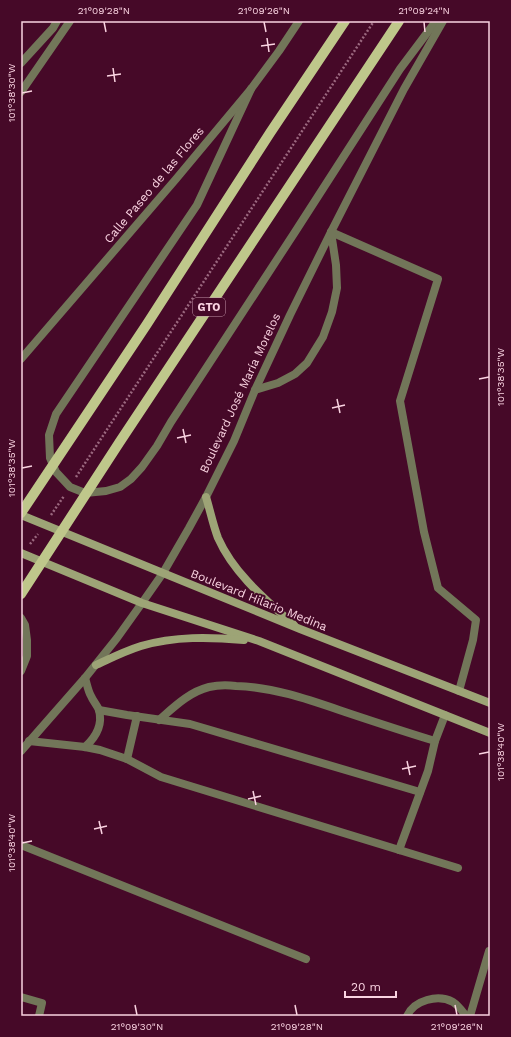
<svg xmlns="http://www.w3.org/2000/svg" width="511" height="1037" font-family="'Work Sans',sans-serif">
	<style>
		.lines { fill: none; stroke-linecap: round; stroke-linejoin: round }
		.path { stroke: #9b687f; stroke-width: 2.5; stroke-dasharray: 2 2; stroke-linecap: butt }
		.service { stroke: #727659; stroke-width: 8 }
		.minor { stroke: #727659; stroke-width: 8 }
		.tertiary { stroke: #727659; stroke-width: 8 }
		.secondary { stroke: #9da476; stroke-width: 8 }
		.primary-bridge { stroke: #bfc78b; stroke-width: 10 }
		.ticks { fill: none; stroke: #fad3e1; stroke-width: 1.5 }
		.labels { text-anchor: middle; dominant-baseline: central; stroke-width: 4; stroke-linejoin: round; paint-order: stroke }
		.shield { fill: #460928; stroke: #c496aa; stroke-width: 1 }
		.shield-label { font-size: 11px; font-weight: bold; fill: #fad3e1 }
		.street-label { font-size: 12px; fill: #fad3e1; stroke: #460928 }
		.neatline { fill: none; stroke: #fad3e1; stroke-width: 1.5 }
		.ticks-label { font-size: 10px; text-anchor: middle; fill: #fad3e1 }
	</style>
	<rect width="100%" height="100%" fill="#460928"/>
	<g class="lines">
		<!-- path -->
		<g class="path">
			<path d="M76,477L374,21"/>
			<path d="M51,515L64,496"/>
			<path d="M30,544L38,534"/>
		</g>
		<!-- service -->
		<g class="service">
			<path d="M331,232L438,279L400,401L424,532L438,588L476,620L473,640L459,691"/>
			<path d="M255,390L278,383L295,374L307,363L323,337L332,312L337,288L336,265L331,232"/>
			<path d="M85,678C87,684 88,691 91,696C93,701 97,705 99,710C103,725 95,738 85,747"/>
			<path d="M99,710L127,715L190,724L420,792"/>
			<path d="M159,720C174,707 189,692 209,687C218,685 228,685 236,686C274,687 310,700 345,712C375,722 405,732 435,741"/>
			<path d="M29,741L85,747L100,750L127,759L161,777L458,868"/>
			<path d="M127,759L137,716"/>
			<path d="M21,845L306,959"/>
			<path d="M399,850L428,771L435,741L445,715"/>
			<path d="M21,997L42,1003L39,1016"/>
		</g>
		<!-- minor -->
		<g class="minor">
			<path d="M21,63L53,28L57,21"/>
			<path d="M21,92L70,21"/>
			<path d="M407,1016C414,1000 438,994 453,1002C459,1006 462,1011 466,1016"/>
			<path d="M470,1016L489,951"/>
		</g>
		<!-- tertiary -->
		<g class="tertiary">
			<path d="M251,89L197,205L56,414L49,435L50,458L56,472L70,487L85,493L106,491L120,487L131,479L142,467L157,446L171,422L295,232L400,69L436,21"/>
			<path d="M21,359L176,179L251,89L279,51L299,21"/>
			<path d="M21,618L25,625L27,640V656L21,671"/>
			<path d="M21,751L85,678L117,638L142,603L163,573L189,528L206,497L234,441L255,390L290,315L331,232L404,89L443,21"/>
		</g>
		<!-- secondary -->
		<g class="secondary">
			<path d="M206,497C210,510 213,525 218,538C234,574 266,600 294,625"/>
			<path d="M21,515L300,629L490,703"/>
			<path d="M21,553L142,603L259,641L490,733"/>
			<path d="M96,665C111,658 125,651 141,646C175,636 210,637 244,640"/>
		</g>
		<!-- primary-bridge -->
		<g class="primary-bridge">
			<path d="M21,513L147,324L270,133L345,21"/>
			<path d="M21,594L119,443L399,21"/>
		</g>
	</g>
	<!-- ticks -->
	<path class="ticks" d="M104,22L106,32M264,22L266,32M424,22L425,32M267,38L269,52M261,46L275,44M113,68L115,82M107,76L121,74M22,93L32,91M479,379L489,377M337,399L340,413M332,408L345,405M183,429L186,443M177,438L191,435M22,468L32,466M479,754L489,752M407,761L410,775M402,769L416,766M253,791L256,805M248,799L261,796M99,821L102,834M94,829L107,826M22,843L32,841M135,1005L137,1015M295,1005L297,1015M455,1005L457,1015"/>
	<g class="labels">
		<!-- shield labels -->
		<rect class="shield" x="193" y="298" width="32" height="18" rx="3"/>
		<g class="shield-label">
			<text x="209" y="307">GTO</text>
		</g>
		<!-- street labels -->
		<g class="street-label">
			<text transform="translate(154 185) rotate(-50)">Calle Paseo de las Flores</text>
			<text transform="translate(240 393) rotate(-65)">Boulevard José María Morelos</text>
			<text transform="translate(259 600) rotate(22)">Boulevard Hilario Medina</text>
		</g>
	</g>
	<!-- border -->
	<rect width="511" height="1037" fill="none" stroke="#460928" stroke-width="44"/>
	<!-- scale -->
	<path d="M345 991v6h51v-6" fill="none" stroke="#fad3e1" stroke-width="2"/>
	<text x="351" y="991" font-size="12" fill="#fad3e1" stroke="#460928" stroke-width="3" paint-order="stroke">20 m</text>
	<rect x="22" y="22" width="467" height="993" class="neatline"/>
	<g class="ticks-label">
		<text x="104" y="14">21°09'28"N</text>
		<text x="264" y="14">21°09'26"N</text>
		<text x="424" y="14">21°09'24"N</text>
		<text transform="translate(11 93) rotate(-90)" y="4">101°38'30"W</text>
		<text transform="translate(500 377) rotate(-90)" y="4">101°38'35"W</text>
		<text transform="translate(11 468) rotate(-90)" y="4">101°38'35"W</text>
		<text transform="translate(500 752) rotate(-90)" y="4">101°38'40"W</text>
		<text transform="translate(11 843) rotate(-90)" y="4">101°38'40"W</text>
		<text x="137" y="1030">21°09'30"N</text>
		<text x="297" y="1030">21°09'28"N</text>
		<text x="457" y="1030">21°09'26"N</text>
	</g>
</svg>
